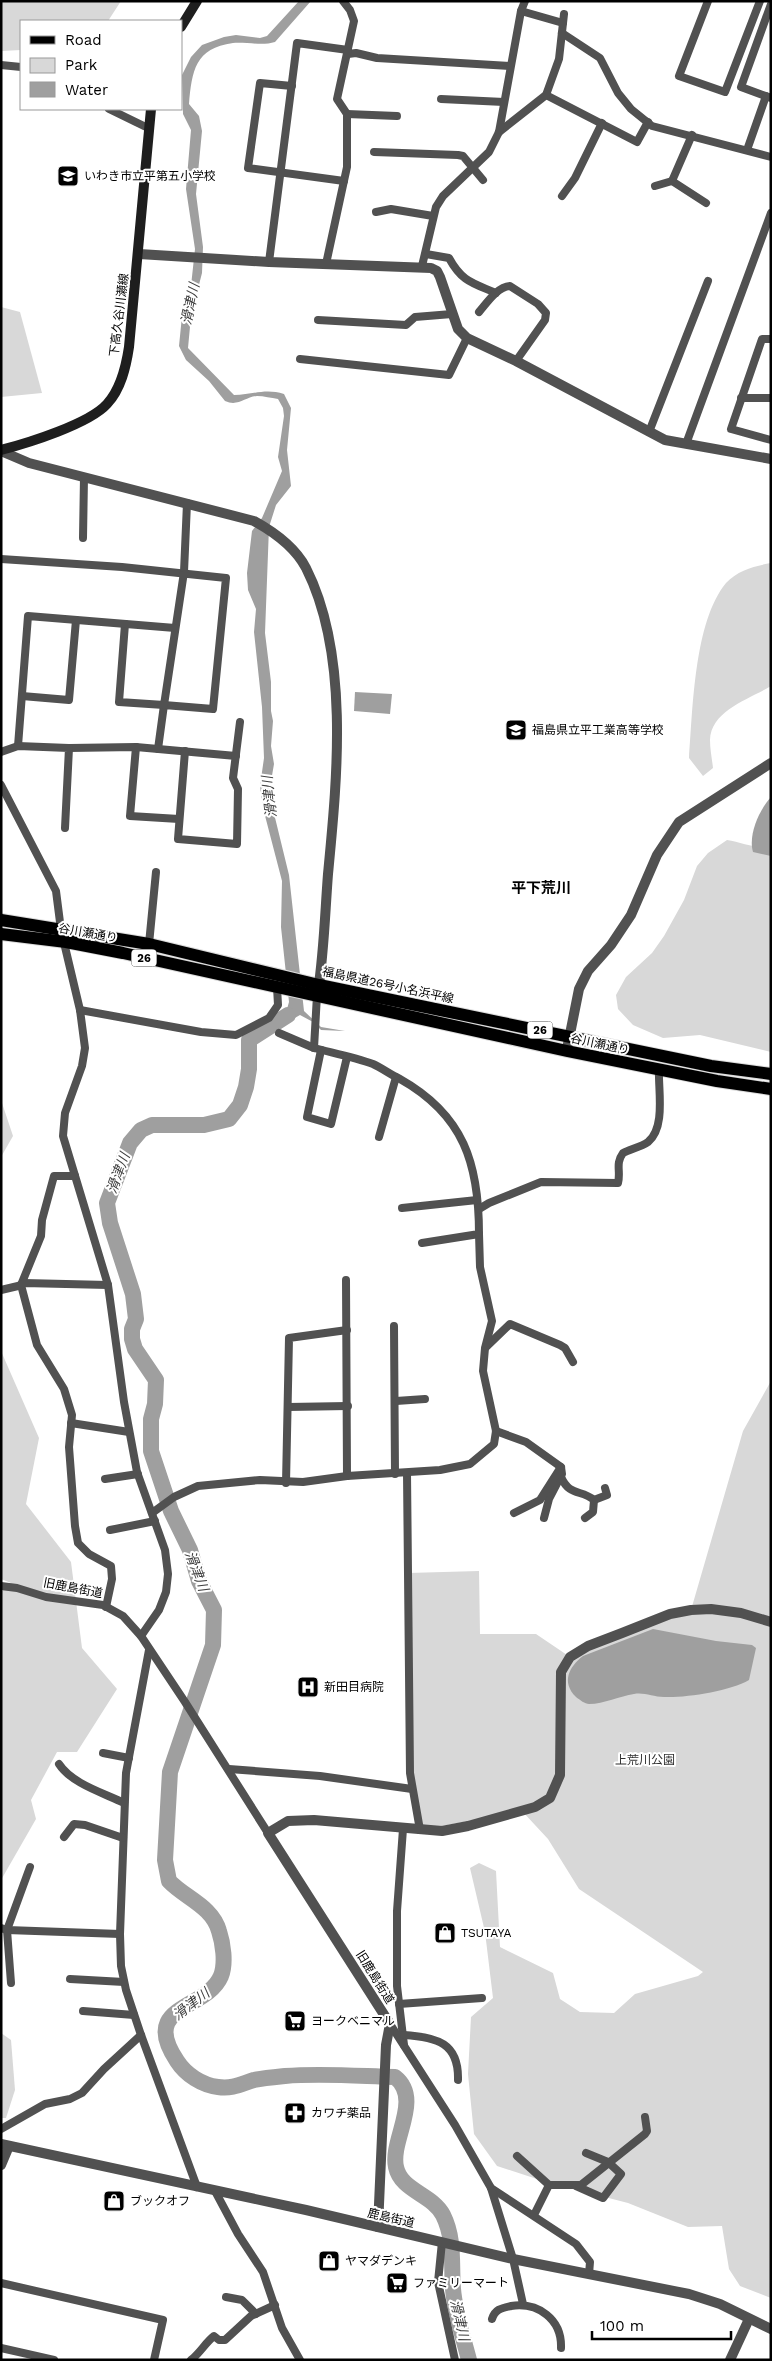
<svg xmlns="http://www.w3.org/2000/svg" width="772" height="2361" font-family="'Work Sans','Noto Sans JP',sans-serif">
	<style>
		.green { fill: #d8d8d8 }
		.water { fill: #9f9f9f }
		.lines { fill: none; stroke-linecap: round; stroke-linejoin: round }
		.river { stroke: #9f9f9f; stroke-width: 16 }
		.primary-casing { stroke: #dbdbdb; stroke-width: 14 }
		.minor { stroke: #515151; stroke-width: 8 }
		.tertiary { stroke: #515151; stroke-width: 10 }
		.secondary { stroke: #1e1e1e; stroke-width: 10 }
		.primary { stroke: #000; stroke-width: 12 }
		.labels { text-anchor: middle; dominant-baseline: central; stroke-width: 4; stroke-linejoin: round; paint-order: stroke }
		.shield { fill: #fff; stroke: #4c4c4c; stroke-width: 1 }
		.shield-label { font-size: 11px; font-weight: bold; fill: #000 }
		.poi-label { font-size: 12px; fill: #000; stroke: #fff; text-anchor: start }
		.street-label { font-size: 12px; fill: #000; stroke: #fff }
		.park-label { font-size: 12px; fill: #2f2f2f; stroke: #fff }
		.water-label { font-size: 14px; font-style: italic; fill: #404040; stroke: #fff }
		.quarter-label { font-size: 15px; font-weight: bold; fill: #000; stroke: #fff }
	</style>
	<rect width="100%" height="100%" fill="#fff"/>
	<!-- green -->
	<g class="green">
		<path d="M1,1H121L108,21H21V50L1,51Z"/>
		<path d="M1,307L20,312L42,393L1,397Z"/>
		<path d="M771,563V686C750,699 711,710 710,740C710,749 712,759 713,768L703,776L689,758C693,708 694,622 726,583C738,570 755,566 771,563Z"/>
		<path d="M727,840C741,842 758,850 771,846V1052L700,1035L663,1038L633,1025L618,1009L616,995L626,977L652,953L664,936L684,900L697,866L708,853Z"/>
		<path d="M1,1100L13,1136L1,1157Z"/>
		<path d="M1,1351L39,1438L26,1504L71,1562L82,1648L117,1689L77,1752H57L31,1800L36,1819L1,1880V1592L11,1583L1,1579Z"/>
		<path d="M771,1381V2298L740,2286L729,2269L722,2226L688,2227L628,2203L543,2181L497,2166L474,2134L468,2074L471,2017L493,1998L485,1932L470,1868L479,1863L496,1871L500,1947L553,1973L560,1999L580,2012L614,2013L635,1994L698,1976L703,1972L579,1889L548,1839L522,1811L420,1830L412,1789L408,1573L479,1571L480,1634H536L570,1657L691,1610L743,1431Z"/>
		<path d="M1,2033L11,2040L15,2090L6,2118H1Z"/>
	</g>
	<!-- water -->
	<g class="water">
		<path d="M299,1H311L275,42C263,46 247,42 233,43C195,48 192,71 189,104L199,116L202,131L196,194L203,247L202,273L191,316L188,348L234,395C252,395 265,388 284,394L291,408L287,450L291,486L276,505L269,527L265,633L271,682V711L273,721L271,746L274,764L269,793L289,875L304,1011L321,1027L345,1031L321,1030L313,1022L300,1015L274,1030L268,1023L287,1009L289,1002L281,927L282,881L263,808L260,786L264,758L262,707L254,632L256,609L248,590L247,573L252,531L262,518L282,471L278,457L284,416L283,408L278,399C271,398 264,396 257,396C245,397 238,407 225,401L209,381L186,360L179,346L182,316L191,286L195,249L186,189L191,130L183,114L182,75L191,57L202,45L224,37L236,35L260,38L267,36Z"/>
		<path d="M355,692L392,694L390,714L354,711Z"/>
		<path d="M771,797V856L753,852C748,835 759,810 771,797Z"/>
		<path d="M653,1629L716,1641L752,1645L756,1648L749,1680C730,1691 686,1698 664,1697C653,1697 644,1692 634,1694C620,1696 604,1704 589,1704C585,1704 580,1700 576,1697C561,1682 569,1667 583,1656Z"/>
	</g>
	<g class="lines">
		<!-- river -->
		<path class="river" d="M288,1015L249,1040V1069L246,1087L240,1105L229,1119L204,1125H152L141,1130L130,1143L107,1203L110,1223L133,1294L136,1319L132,1329V1339L135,1349L156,1380L155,1404L151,1419V1451L171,1511L190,1550L199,1581L214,1610L213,1645L170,1772L165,1860L169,1881C185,1898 212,1906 219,1931C223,1943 226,1963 221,1976C206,2011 139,2004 177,2061C186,2075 202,2085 218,2087C233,2089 241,2084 254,2080C264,2078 275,2077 285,2076C321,2073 358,2076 395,2077C423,2099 390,2140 396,2167C401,2191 432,2194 443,2215C455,2239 451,2264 453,2289C455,2313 463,2337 469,2360"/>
		<!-- primary casing -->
		<g class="primary-casing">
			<g id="primary">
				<path d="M1,920L149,944L319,985L711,1066L771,1074"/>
				<path d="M1,934L66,942L123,953L567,1051L717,1081L771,1089"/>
			</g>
		</g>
		<!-- minor -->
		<g class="minor">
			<path d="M708,1L679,76L725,92L760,1"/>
			<path d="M771,4L741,87L771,98"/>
			<path d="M521,11L563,23"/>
			<path d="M562,33L600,58L618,93L631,109L652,126L771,157"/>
			<path d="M348,54L356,53L377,58L510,66"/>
			<path d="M1,65L21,67"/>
			<path d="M292,86L260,83L248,168L344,181"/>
			<path d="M546,95L637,142L648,122"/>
			<path d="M441,99L504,102"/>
			<path d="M109,109L148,128"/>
			<path d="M347,114L397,116"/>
			<path d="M499,132L546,95L559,59L564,14"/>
			<path d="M692,135L672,181L706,203"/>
			<path d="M747,150L766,96"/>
			<path d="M374,152L458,155L463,156L483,180"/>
			<path d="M655,186L672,181"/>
			<path d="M562,196L575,178L602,123"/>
			<path d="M376,212L391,209L433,216"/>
			<path d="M426,254L449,258C462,282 473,283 496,293"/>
			<path d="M269,262L297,43L348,50"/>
			<path d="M326,264L347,167V114L337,99L354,21L350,10L343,1"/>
			<path d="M422,266L436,207L443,196L489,152L499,132L521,11L525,1"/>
			<path d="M479,312C487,303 497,287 510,286L538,304L546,313L545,320L516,361"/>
			<path d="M318,320L406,325L415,317L452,314"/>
			<path d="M771,339H762L731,429L771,440"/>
			<path d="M300,359L449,375L467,338"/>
			<path d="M741,398H771"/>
			<path d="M649,432L708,281"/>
			<path d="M686,444L771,213"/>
			<path d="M83,538L84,477"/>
			<path d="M1,559L122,567L226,578L213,709L164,705L158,749"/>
			<path d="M125,624L119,702L164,705L184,572L187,503"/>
			<path d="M22,696L69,700L76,620"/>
			<path d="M18,746L28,616L175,628"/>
			<path d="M136,747L130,816L179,819"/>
			<path d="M69,748L136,747L236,756"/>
			<path d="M185,751L178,839L237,844L238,789L233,778L240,722"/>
			<path d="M1,752L18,746L69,748L65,828"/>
			<path d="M1,785L56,891L61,930L80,1010L85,1048L82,1066L65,1113L63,1136L108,1285L124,1402L137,1472L165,1550L168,1574L166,1592L159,1610L141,1636"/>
			<path d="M149,944L156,872"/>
			<path d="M317,995L314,1048C333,1053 354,1057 373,1064C382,1068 391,1075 400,1079C464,1115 479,1164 479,1234L422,1243"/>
			<path d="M80,1010L201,1032L236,1035L269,1018L278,1005L277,987"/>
			<path d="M279,1033L314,1048"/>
			<path d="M321,1050L307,1117L331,1124L347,1057"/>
			<path d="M379,1137L396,1077"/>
			<path d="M75,1176H54L42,1220L41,1236L21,1285L37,1345L64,1389L72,1415L69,1447L75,1526L78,1543L89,1554L111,1566L112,1579L106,1607"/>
			<path d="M402,1208L477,1200"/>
			<path d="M479,1209L489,1203L541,1182L618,1183C621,1171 615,1164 623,1153C631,1149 641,1147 648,1142C666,1128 658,1089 659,1070"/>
			<path d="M346,1280L347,1476"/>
			<path d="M1,1290L18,1286L24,1283L108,1285"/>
			<path d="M394,1326L395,1474"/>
			<path d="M486,1347L510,1324L560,1345L565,1348L573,1362"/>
			<path d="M396,1401L425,1399"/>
			<path d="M288,1407L348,1406"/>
			<path d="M71,1423L129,1432"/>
			<path d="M496,1431L526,1442L561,1467L562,1474L549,1499L544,1518"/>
			<path d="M407,1473L410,1773L420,1830"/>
			<path d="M561,1477C570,1497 581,1489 594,1500L593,1512L585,1518"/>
			<path d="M105,1479L138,1474"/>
			<path d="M286,1483L289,1338L347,1330"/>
			<path d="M594,1500L607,1495L605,1488"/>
			<path d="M152,1513L174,1497L198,1486L260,1480L303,1482L347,1476L440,1470L470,1464L494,1444L496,1431L483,1371L485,1348L492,1321L480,1267L479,1234"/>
			<path d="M514,1513L540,1500L561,1467"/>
			<path d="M110,1530L155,1521"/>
			<path d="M1,1586L17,1588L46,1597L103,1605L123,1616L141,1636L185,1702L268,1833"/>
			<path d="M149,1650L126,1773L120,1934L121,1966L126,1990L141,2035L197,2187"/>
			<path d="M103,1753L129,1758"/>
			<path d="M59,1764C72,1784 104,1793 124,1803"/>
			<path d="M229,1769L320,1776L412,1789"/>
			<path d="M403,1829L397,1911V1986L404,2045"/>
			<path d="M64,1837L74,1824L85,1825L123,1838"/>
			<path d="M1,1928L7,1930L120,1934"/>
			<path d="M70,1979L124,1982"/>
			<path d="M11,1983L7,1930L30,1867"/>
			<path d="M399,2004L482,1998"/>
			<path d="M83,2011L134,2015"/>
			<path d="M390,2024L455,2125L491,2188L576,2244L590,2262L589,2274"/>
			<path d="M404,2035C437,2037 459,2043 458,2080"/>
			<path d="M1,2129L45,2104L70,2099L82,2093L104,2069L141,2035"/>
			<path d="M517,2156L549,2185H581L645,2134L647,2131L645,2117"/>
			<path d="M576,2186L603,2198L621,2174L608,2162L586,2153"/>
			<path d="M491,2188L513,2259L523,2304"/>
			<path d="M215,2191L238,2234L263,2272L282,2328L300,2360"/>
			<path d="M534,2215L549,2185"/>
			<path d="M442,2242L438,2282L455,2360"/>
			<path d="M1,2283L163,2320L154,2360"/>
			<path d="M226,2297L242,2300L256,2314"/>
			<path d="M492,2319C495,2309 502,2308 511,2306C538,2302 562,2319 561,2348"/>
			<path d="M1,2348L54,2360"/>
			<path d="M191,2360C200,2353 206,2342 214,2336L219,2340H225L251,2316L275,2305"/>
		</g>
		<!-- tertiary -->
		<g class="tertiary">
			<path d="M139,254L269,262L431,268L437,271L440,277L458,329L467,338L516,361L665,440L771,459"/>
			<path d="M1,451L29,463L254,521C274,532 295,547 306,568C350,655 337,780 328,874C325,913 324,952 318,991"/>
			<path d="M568,1044L579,989L588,971L611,945L631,915L657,855L679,822L771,763"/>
			<path d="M1,2144L306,2210L513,2259L689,2294L720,2304L771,2329"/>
			<path d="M1,2165L9,2146"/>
			<path d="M378,2227L386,2045L390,2024L268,1833L288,1821L314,1820L442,1831L468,1826L535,1807L550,1798L560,1775L561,1672L570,1657L588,1646L622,1633L670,1614L691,1610L711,1609L741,1613L771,1622"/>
			<path d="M730,2360L749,2319"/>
		</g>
		<!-- secondary -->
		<g class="secondary">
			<path d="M181,27L197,1"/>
			<path d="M1,450C28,443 89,424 107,404C121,389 126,367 129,347L151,109"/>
		</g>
		<!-- primary -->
		<use href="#primary" class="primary"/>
	</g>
	<!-- icons -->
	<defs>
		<g id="school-square" transform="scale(1.125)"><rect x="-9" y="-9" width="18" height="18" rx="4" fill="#000" stroke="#fff"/><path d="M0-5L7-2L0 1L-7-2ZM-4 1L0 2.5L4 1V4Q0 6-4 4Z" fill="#fff"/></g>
		<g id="hospital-square" transform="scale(1.125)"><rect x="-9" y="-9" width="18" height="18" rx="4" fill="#000" stroke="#fff"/><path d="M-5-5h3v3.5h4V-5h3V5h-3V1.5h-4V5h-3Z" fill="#fff"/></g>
		<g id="shop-square" transform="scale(1.125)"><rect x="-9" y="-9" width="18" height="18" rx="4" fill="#000" stroke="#fff"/><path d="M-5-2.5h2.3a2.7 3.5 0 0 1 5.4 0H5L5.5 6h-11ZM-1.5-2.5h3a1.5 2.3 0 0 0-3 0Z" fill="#fff"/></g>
		<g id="supermarket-square" transform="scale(1.125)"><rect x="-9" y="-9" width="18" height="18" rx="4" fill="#000" stroke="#fff"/><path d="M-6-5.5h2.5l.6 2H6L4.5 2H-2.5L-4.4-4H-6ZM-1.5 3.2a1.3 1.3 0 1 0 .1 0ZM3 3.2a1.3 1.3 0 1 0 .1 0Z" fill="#fff"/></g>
		<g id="pharmacy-square" transform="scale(1.125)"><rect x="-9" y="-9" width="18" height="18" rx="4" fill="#000" stroke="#fff"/><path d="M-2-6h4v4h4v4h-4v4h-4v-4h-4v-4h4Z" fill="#fff"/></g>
	</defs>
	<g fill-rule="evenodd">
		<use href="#school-square" x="68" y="176"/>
		<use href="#school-square" x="516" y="730"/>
		<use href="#hospital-square" x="308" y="1687"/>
		<use href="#shop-square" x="445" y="1933"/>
		<use href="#supermarket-square" x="295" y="2021"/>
		<use href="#pharmacy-square" x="295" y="2113"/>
		<use href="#shop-square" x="114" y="2201"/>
		<use href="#shop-square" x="329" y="2261"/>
		<use href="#supermarket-square" x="397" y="2283"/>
	</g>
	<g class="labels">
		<!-- shield labels -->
		<g class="shield">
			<rect x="131.5" y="949.5" width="25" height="17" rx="4"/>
			<rect x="527.5" y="1021.5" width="25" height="17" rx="4"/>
		</g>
		<g class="shield-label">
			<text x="144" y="958">26</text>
			<text x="540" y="1030">26</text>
		</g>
		<!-- poi labels -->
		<g class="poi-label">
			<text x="84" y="176">いわき市立平第五小学校</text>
			<text x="532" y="730">福島県立平工業高等学校</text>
			<text x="324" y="1687">新田目病院</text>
			<text x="461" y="1933">TSUTAYA</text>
			<text x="311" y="2021">ヨークベニマル</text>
			<text x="311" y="2113">カワチ薬品</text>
			<text x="130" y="2201">ブックオフ</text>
			<text x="345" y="2261">ヤマダデンキ</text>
			<text x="413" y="2283">ファミリーマート</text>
		</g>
		<!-- street labels -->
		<g class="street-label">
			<text transform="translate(119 315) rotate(-83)">下高久谷川瀬線</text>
			<text transform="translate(88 933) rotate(10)">谷川瀬通り</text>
			<text transform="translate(388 985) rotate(12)">福島県道26号小名浜平線</text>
			<text transform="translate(600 1044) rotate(12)">谷川瀬通り</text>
			<text transform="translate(73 1588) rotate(11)">旧鹿島街道</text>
			<text transform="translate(375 1977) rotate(58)">旧鹿島街道</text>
			<text transform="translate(391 2218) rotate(13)">鹿島街道</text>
		</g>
		<!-- park labels -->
		<g class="park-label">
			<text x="645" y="1760">上荒川公園</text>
		</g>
		<!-- water labels -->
		<g class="water-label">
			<text transform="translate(190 304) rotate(-78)">滑津川</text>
			<text transform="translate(269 797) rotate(-96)">滑津川</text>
			<text transform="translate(118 1173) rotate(-70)">滑津川</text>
			<text transform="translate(197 1571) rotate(69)">滑津川</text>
			<text transform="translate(191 2004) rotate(-38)">滑津川</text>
			<text transform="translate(460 2320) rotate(77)">滑津川</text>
		</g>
		<!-- quarter labels -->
		<g class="quarter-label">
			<text x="541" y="888">平下荒川</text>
		</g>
	</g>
	<!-- border -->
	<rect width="772" height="2361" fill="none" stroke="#000000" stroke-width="5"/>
	<!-- legend -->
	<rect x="20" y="20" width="162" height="90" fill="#ffffff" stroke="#999999"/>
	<rect x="30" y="36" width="25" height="8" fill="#000000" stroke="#999999"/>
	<text x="65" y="45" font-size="15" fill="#000000">Road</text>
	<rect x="30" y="58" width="25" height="15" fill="#d8d8d8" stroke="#999999"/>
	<text x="65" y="70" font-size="15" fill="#000000">Park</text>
	<rect x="30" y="82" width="25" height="15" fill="#9f9f9f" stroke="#999999"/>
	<text x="65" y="95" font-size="15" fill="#000000">Water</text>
	<!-- scale -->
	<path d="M592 2331v8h139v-8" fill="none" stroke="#000000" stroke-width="2.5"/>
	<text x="600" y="2331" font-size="15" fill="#000000" stroke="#ffffff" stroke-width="4" paint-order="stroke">100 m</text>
</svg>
